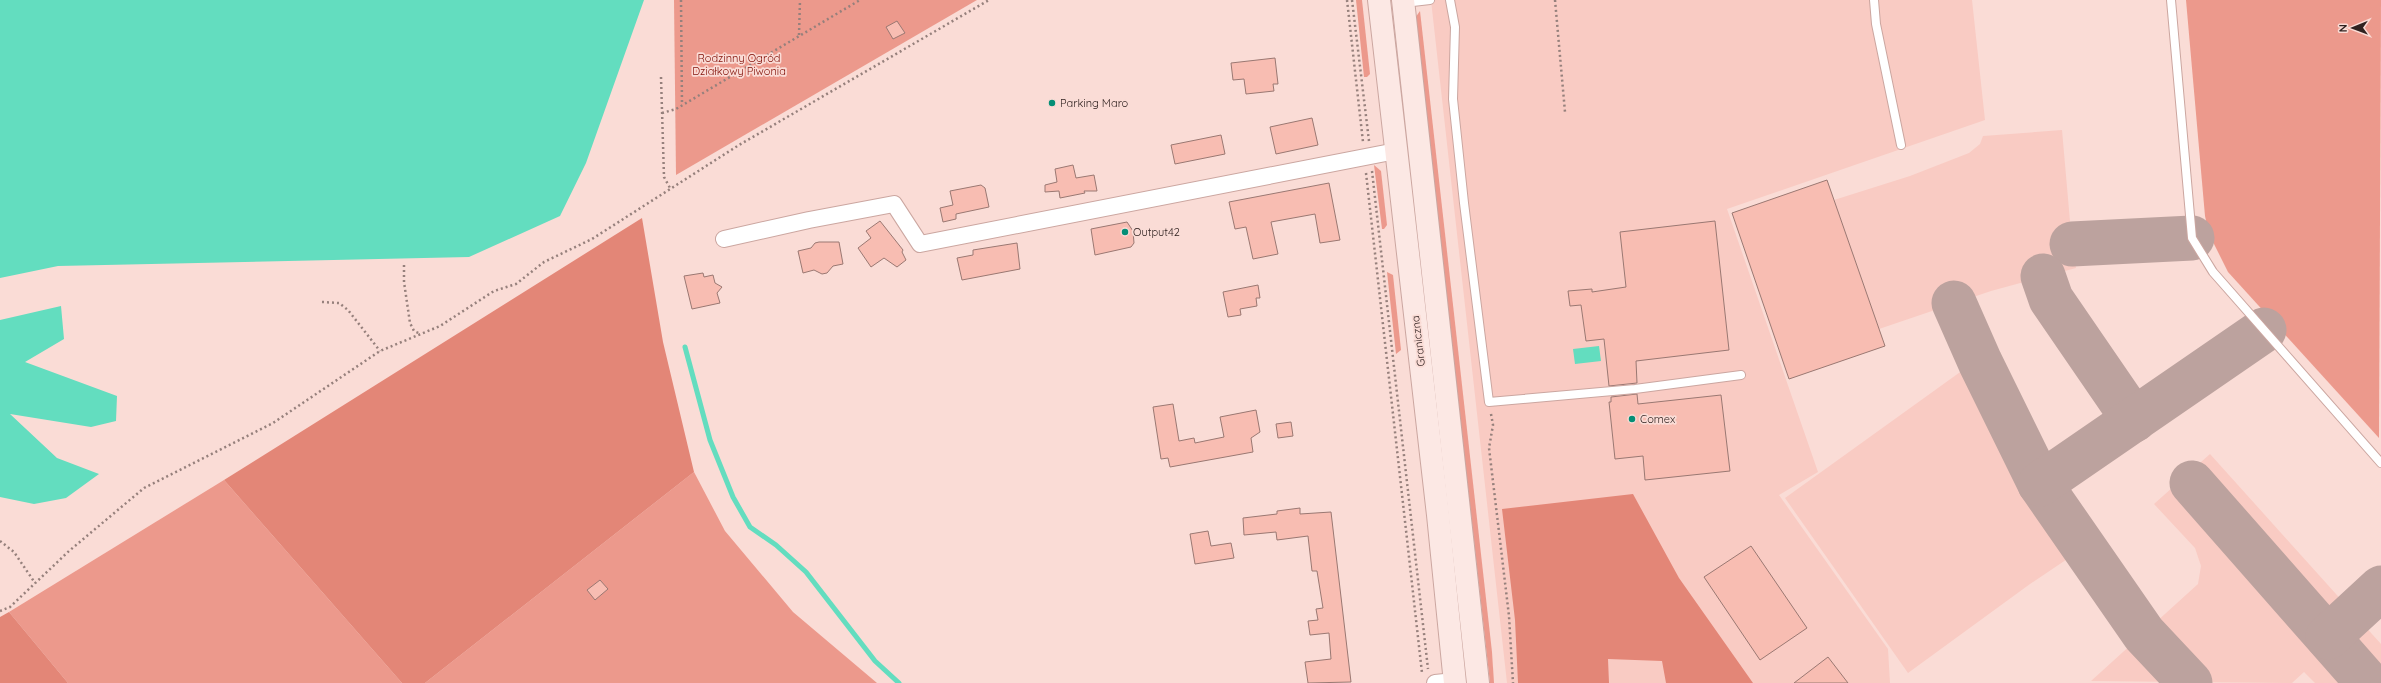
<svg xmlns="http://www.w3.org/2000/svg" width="2381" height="683" font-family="Quicksand,sans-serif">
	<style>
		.built { fill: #f9cbc3 }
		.green { fill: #ec998c }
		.forest { fill: #e38677 }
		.water { fill: #63ddbf }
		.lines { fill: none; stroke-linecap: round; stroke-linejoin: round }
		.stream { stroke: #63ddbf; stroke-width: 5 }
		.taxiway { stroke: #bca29e; stroke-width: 45 }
		.building { fill: #f8bdb2; stroke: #9a7872 }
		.lane-casing { stroke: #cba6a0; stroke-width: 10 }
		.street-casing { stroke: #cba6a0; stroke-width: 18 }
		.secondary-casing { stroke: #cba6a0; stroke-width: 24 }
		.path { stroke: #96807c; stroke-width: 2.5; stroke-dasharray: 2 3; stroke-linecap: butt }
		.lane { stroke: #fff; stroke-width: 8 }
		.street { stroke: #fff; stroke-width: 16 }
		.secondary { stroke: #fce8e4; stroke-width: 22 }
		.poi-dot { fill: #048e76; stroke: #fadcd6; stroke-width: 1.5 }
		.labels { text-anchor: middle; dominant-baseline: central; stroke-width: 3.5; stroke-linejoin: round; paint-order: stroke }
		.park-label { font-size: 11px; fill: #810f07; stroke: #fadcd6 }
		.poi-label { font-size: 11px; fill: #302220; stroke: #fadcd6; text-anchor: start }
		.street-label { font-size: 11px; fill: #302220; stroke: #fadcd6 }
	</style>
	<rect width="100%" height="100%" fill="#fadcd6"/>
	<!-- built -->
	<g class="built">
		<path d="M1431,0H1972L1985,120L1727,209L1818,472L1779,495L1888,649L1890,683H1507Z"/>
		<path d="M2062,130L2072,244L2076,268L1991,291L1879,329L1834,200L1910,176L1969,153L1980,144L1983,136Z"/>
		<path d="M1987,359L2014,416L2061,498L2091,543L2030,584L1908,673L1785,498L1963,370Z"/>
		<path d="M2210,454L2381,644V683H2315L2304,672L2292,683L2091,681L2198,584L2201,566L2195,548L2154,504Z"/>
	</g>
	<!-- green -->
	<g class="green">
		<path d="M674,0H977L676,175Z"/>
		<path d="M1356,0H1362L1370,74L1367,77H1364Z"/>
		<path d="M2186,0H2381L2379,438L2228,272L2209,234L2205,216Z"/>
		<path d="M1420,11L1492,652L1494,683H1490L1415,18Z"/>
		<path d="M1374,165L1381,171L1387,225L1384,229H1382Z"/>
		<path d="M1387,272L1393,275L1401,350L1396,354Z"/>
		<path d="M694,472L725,531L793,612L877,683H425Z"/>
		<path d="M224,480L402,683H68L9,612Z"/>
	</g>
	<!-- forest -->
	<g class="forest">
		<path d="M642,218L663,342L694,472L425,683H402L224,480Z"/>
		<path d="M1633,494L1679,578L1753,683H1666L1662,661L1608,659L1609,683H1518L1515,620L1502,509Z"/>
		<path d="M9,612L68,683H0V617Z"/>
	</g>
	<!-- water -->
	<g class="water">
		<path d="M0,0H644L586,163L560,216L469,257L58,266L0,278Z"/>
		<path d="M61,306L64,339L25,362L117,396L116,421L91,427L10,414L57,458L99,474L66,498L34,504L0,497V320Z"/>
		<path d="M1599,346L1601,361L1575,364L1573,349Z"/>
	</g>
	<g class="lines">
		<!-- stream -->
		<path class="stream" d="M685,347L710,440L733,497L750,527L776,545L806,572L875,661L899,683"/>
		<!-- taxiway -->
		<g class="taxiway">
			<path d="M2072,244L2192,238"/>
			<path d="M2043,276L2051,299L2134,420"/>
			<path d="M1954,303L1980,362L2040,484L2144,634L2190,683"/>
			<path d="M2192,483L2368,683"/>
			<path d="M2040,484L2264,330"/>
			<path d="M2328,637L2381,588"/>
		</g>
	</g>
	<!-- building -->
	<g class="building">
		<path d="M897,21L905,33L893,39L886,27Z"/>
		<path d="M1275,58L1278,84H1273L1274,91L1246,94L1244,79L1233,80L1231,63Z"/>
		<path d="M1312,118L1318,145L1276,154L1270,127Z"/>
		<path d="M1221,135L1225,154L1175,164L1171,145Z"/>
		<path d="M1073,165L1076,178L1094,175L1097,191H1084L1085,193L1060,198L1059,191L1045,192V185L1057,182L1055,169Z"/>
		<path d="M1827,180L1885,346L1789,379L1732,213Z"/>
		<path d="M1329,183L1340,240L1320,243L1315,214L1271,222L1278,254L1253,259L1246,227L1235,229L1229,202Z"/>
		<path d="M981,185L985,188L989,207L956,214V219L943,222L940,208L953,205L950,191Z"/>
		<path d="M880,221L903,250L902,252L906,260L897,267L884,258L871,267L858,248L871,238L866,231Z"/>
		<path d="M1715,221L1729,350L1636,361L1637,383L1609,386L1604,339L1586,341L1581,305L1570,306L1568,291L1592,289V292L1626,287L1620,232Z"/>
		<path d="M1127,222L1133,231L1134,243L1131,247L1095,255L1091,229Z"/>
		<path d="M819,242H839L843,264L833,266L827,273L822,274L814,270L803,273L798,251L811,248L815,243Z"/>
		<path d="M1017,243L1020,269L962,280L957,258L973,255V250Z"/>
		<path d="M703,273L704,277L713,275L715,283L722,287L717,293L720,303L692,309L684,276Z"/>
		<path d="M1258,285L1260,298H1256L1257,306L1240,309L1241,315L1228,317L1223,292Z"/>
		<path d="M1637,394L1638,404L1721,395L1730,471L1645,480L1643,456L1615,459L1609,402H1611V397Z"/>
		<path d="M1173,404L1179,441L1194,438L1195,443L1224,437L1220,417L1256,410L1260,432L1251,438L1253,452L1170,467L1168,458L1161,459L1153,407Z"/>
		<path d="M1291,422L1293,436L1278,438L1276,424Z"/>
		<path d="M1300,508V514L1331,512L1351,682L1308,683L1305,662L1331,659L1329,633L1310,635L1308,621L1318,620L1316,609L1323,608L1317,571H1312L1308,536L1277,540L1276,532L1244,535L1243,518L1277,514V511Z"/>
		<path d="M1208,531L1211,546L1231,543L1234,558L1195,564L1190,534Z"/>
		<path d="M1751,546L1807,628L1760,660L1704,577Z"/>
		<path d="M600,580L608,589L595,600L587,590Z"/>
		<path d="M1828,657L1848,683H1794Z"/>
	</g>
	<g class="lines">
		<!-- lane casing -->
		<g class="lane-casing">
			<g id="lane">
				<path d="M1450,0L1455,27L1453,99L1464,203L1489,402L1635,389L1741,375"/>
				<path d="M1874,0L1876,24L1901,145"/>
				<path d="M2171,0L2192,238L2213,272L2381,463"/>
				<path d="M1404,3L1430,0"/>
			</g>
		</g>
		<!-- street casing -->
		<g class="street-casing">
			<g id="street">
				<path d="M724,239L809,220L894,204L920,244L1396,151"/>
				<path d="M1435,683L1455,681"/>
			</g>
		</g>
		<!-- secondary casing -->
		<g class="secondary-casing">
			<g id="secondary">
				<path d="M1379,0L1438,515L1455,683"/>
				<path d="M1403,0L1478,683"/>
			</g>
		</g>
		<!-- path -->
		<g class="path">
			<path d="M681,0L682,105"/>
			<path d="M1347,0L1363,142"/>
			<path d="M1352,0L1369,141"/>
			<path d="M1555,0L1565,112"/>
			<path d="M799,35L800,0"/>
			<path d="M661,77L664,177L670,188"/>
			<path d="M662,113L676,109L860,0"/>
			<path d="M1372,171L1428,669"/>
			<path d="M1366,173L1422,673"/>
			<path d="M404,265V282L410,323L414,331L421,334"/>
			<path d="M322,302L339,303L348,310L380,351"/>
			<path d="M1491,414L1493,425L1489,448L1509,616L1513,683"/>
			<path d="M0,541L14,552L35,583"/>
			<path d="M0,611L10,607L69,551L144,488L273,423L380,351L440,326L494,291L516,284L544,262L592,239L739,145L989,0"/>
		</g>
		<!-- lane -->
		<use href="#lane" class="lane"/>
		<!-- street -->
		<use href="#street" class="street"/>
		<!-- secondary -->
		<use href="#secondary" class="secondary"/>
	</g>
	<!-- markers -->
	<g class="poi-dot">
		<circle cx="1052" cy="103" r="4"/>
		<circle cx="1125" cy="232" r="4"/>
		<circle cx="1632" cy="419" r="4"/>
	</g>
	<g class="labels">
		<!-- park labels -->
		<g class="park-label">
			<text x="739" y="58">Rodzinny Ogród<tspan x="739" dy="13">Działkowy Piwonia</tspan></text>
		</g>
		<!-- poi labels -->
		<g class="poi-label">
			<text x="1060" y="103">Parking Maro</text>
			<text x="1133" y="232">Output42</text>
			<text x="1640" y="419">Comex</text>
		</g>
		<!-- street labels -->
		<g class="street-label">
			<text transform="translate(1418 341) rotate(-97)">Graniczna</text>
		</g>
	</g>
	<!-- north arrow -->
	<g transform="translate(2353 28) rotate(269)" stroke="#fadcd6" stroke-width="3" paint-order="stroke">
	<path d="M0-3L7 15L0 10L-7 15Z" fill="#302220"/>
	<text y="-6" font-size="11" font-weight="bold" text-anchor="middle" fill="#302220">N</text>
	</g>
</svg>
